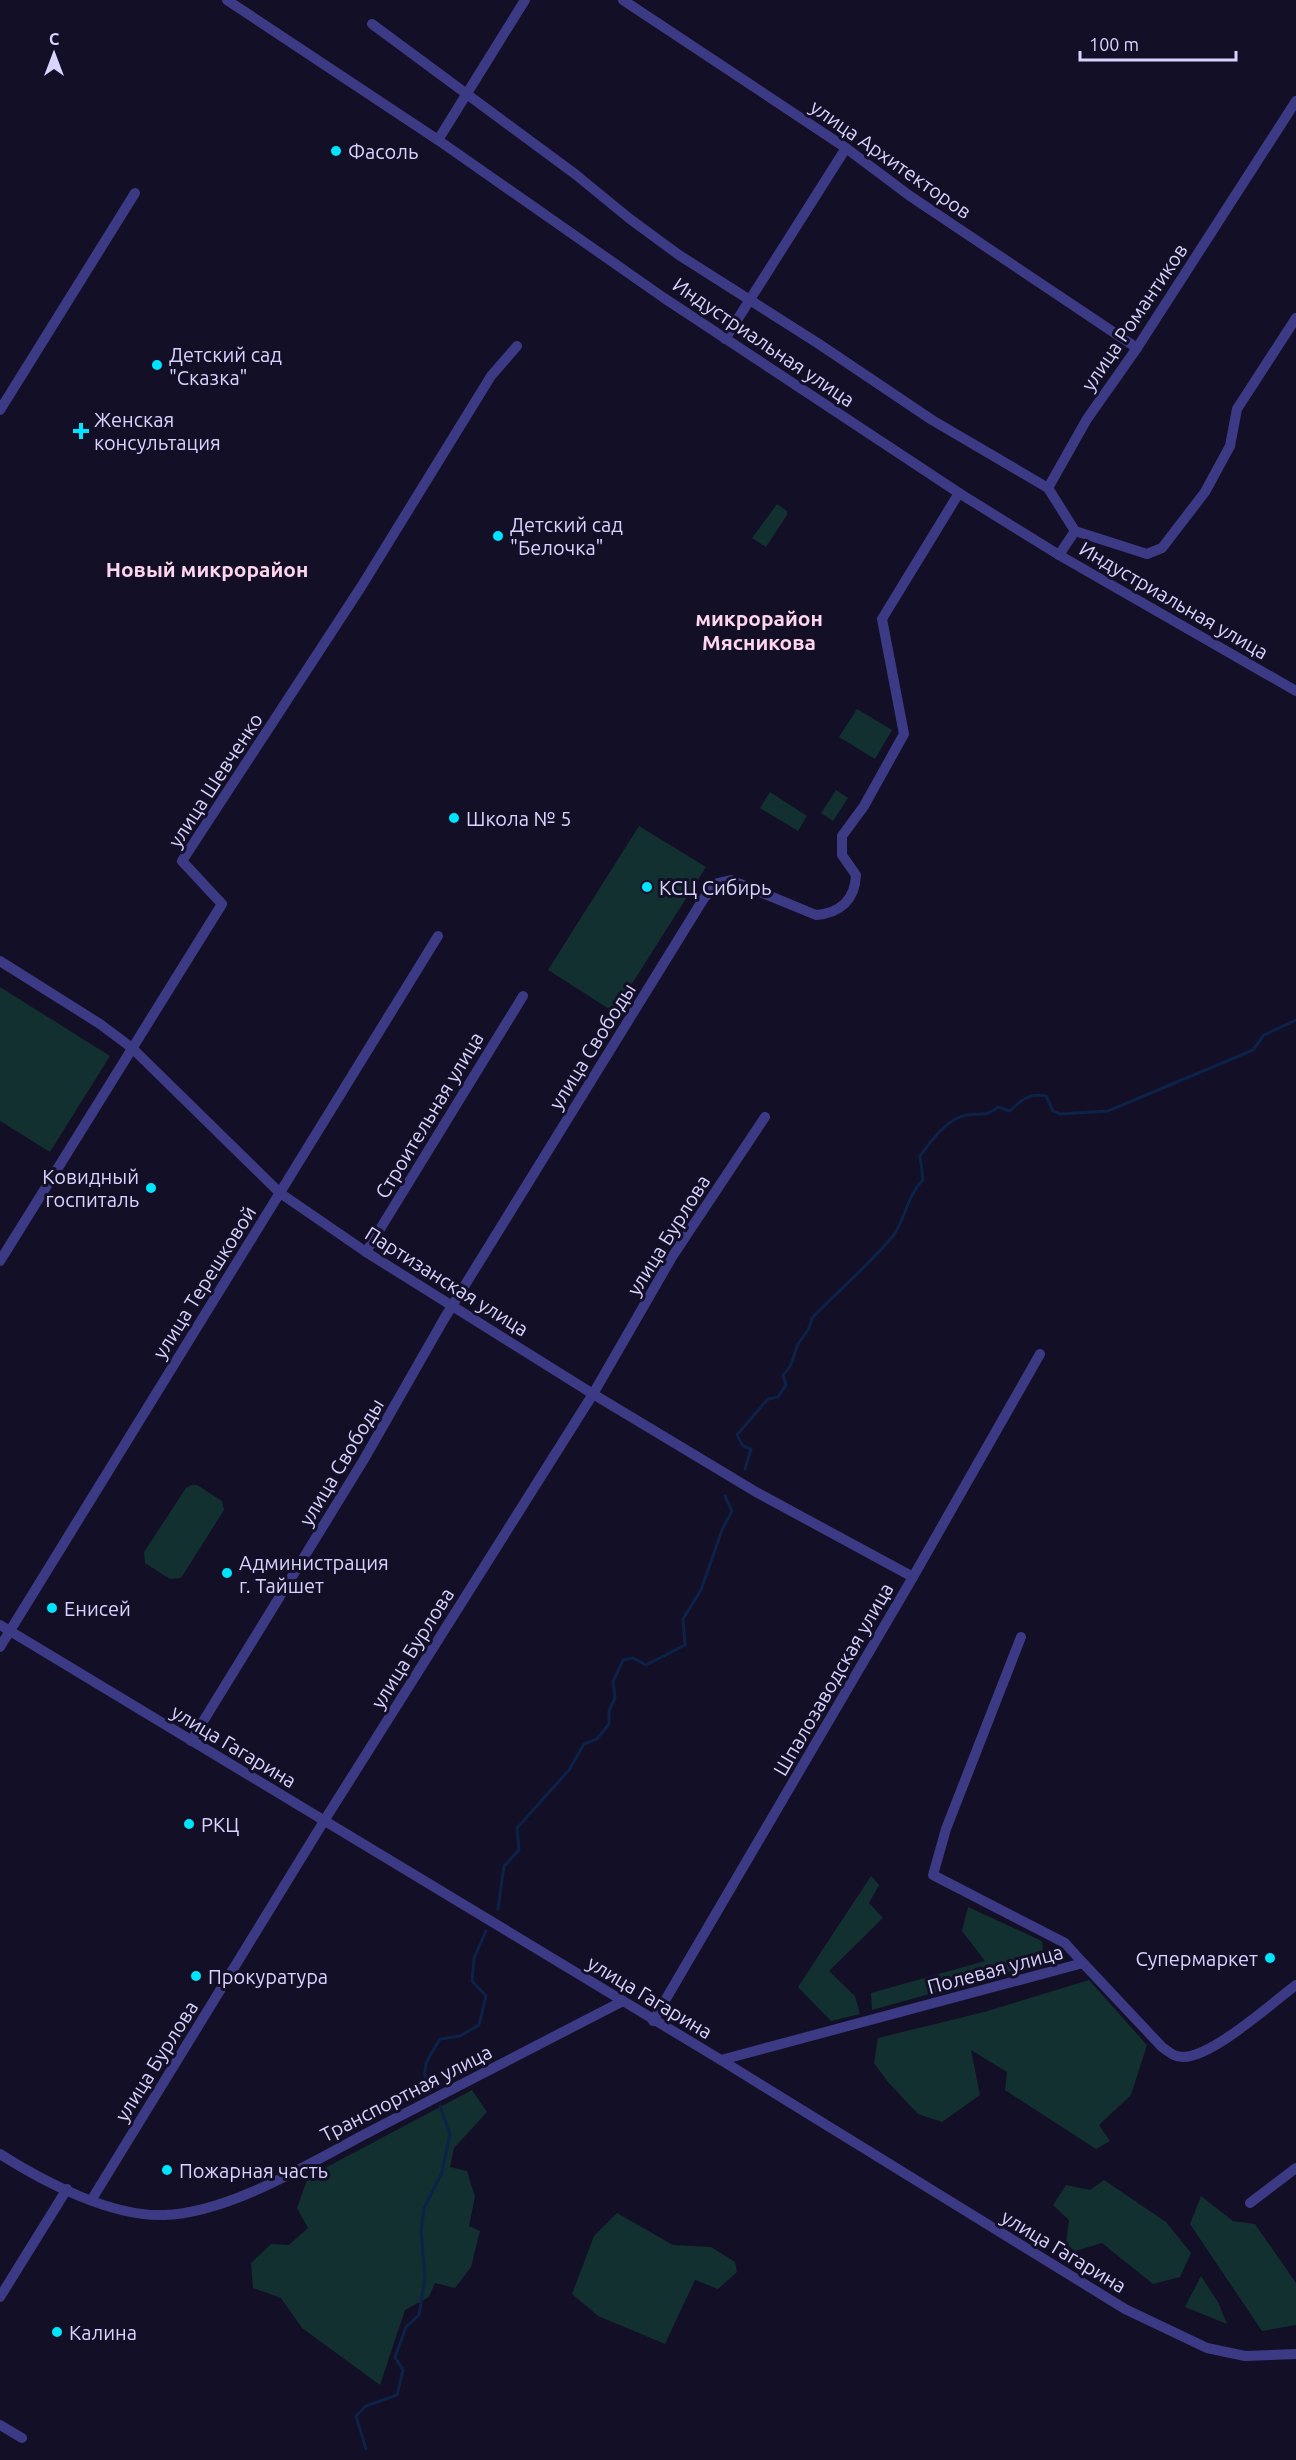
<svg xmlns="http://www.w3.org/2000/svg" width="1296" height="2460" font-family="Ubuntu,sans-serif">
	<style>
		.green { fill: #12302f }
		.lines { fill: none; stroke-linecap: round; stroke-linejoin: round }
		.stream { stroke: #0c2248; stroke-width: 3 }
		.minor { stroke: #3d3a85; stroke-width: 10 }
		.poi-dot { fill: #00e5ff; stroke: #130f26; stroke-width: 2 }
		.labels { text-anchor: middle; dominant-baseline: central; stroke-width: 6; stroke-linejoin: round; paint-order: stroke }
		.poi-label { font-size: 20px; fill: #d9d4ff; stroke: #130f26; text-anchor: start }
		.street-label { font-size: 20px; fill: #d9d4ff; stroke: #130f26 }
		.neighbourhood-label { font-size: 21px; font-weight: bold; fill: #ffd6f0; stroke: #130f26 }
	</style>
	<rect width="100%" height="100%" fill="#130f26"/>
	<!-- green -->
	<g class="green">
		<path d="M777,504L787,511V515L766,547L752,538Z"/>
		<path d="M857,709L892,730L875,759L839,737Z"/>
		<path d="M836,790L848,798L833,821L821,813Z"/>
		<path d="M770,792L807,816L798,831L760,808Z"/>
		<path d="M639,826L706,867L614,1012L548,970Z"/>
		<path d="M0,987L110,1056L50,1152L0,1121Z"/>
		<path d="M191,1485H197L222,1501L224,1510L181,1578L170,1579L145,1563L144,1552L186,1488Z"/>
		<path d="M871,1876L879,1885L869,1903L883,1918L829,1971L855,1996L860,2014L831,2021L798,1987Z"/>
		<path d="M968,1907L1042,1941L1044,1962L872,2010L871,1993L985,1961L962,1931Z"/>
		<path d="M1089,1980L1147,2045L1131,2095L1099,2125L1110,2141L1096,2149L1005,2090L1007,2072L971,2050L980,2095L942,2122L918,2114L888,2082L874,2063L878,2038L984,2012Z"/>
		<path d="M472,2090L487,2112L454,2148L450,2167L467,2171L475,2197L469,2226L480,2231L471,2267L455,2288L435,2283L429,2297L405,2310L380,2385L302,2328L281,2298L253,2288L251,2263L271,2244L289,2245L308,2228L297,2208L308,2177Z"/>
		<path d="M1104,2180L1166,2222L1191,2253L1180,2277L1153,2284L1102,2243L1075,2251L1066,2244L1069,2220L1053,2205L1066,2185L1090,2190Z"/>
		<path d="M1201,2196L1233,2221L1255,2224L1296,2283V2325L1262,2331L1190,2224Z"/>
		<path d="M617,2213L673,2245L711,2247L735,2262L737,2272L718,2289L695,2280L665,2344L598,2316L572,2294L594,2236Z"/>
		<path d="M1201,2276L1218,2302L1227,2324L1185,2307Z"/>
	</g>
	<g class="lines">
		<!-- stream -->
		<g class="stream">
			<path d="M745,1469L751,1449L743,1446L737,1435L768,1399L778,1397L786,1385L783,1375C793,1366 793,1356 798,1344C804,1335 810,1330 812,1318C838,1291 869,1265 893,1236C906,1218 907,1195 923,1180L920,1156C931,1141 947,1118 967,1115C980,1113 987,1117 998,1107L1010,1111C1021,1100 1029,1093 1046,1096L1053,1111L1060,1114L1108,1111L1253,1050L1264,1035L1296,1020"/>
			<path d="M498,1909L504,1866L519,1850L517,1828L569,1770L584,1744L597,1739L609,1724V1711L615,1698L613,1682L623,1660L633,1658L646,1665L685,1645L683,1619L701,1590L722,1530L732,1511L725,1496"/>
			<path d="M430,2089C418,2069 429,2057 440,2039L460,2036L479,2025L486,1996L472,1981L474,1958L486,1931"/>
			<path d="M366,2449L356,2416L366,2406L397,2395L403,2370L395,2357L406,2327L419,2315L425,2278L421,2231L424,2208L442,2172L450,2134L440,2106"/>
		</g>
		<!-- minor -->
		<g class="minor">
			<path d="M227,0L438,140L664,298L959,493L1059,555L1296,691"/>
			<path d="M623,0L846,148L910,196L1137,348"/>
			<path d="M372,24L575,174L630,219L679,255L819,344L932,420L1048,488"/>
			<path d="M438,140L525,0"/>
			<path d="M725,339L846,148"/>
			<path d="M0,410L135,193"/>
			<path d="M1075,531L1147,554L1162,548L1205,492L1230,446L1237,409L1296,318"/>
			<path d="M1059,555L1075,531L1048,488L1087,419L1137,348L1296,101"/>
			<path d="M0,961L100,1024L132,1048L280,1193L366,1252L593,1394L756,1492L913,1577"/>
			<path d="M366,1252L523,996"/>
			<path d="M0,1261L222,904L182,861L361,587L491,376L517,346"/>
			<path d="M0,1625L721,2060L1125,2309L1207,2348L1245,2356L1296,2354"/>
			<path d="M1021,1637L946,1829L933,1875L1065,1943L1083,1963"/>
			<path d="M0,1647L438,936"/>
			<path d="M191,1741L363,1461L444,1319L704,898L718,883L731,880L816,915C840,913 855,900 856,875L842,855V836L864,806L904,734L882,619L959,493"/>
			<path d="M653,2021L913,1577L1040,1354"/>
			<path d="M721,2060L1083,1963L1162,2047C1169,2052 1174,2057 1183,2057C1212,2057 1271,2004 1296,1985"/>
			<path d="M0,2154C44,2182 111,2217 164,2215C231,2213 313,2161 373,2130C456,2087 539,2044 623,2001"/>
			<path d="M92,2199L324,1821L593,1394L672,1257L765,1117"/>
			<path d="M1250,2203L1296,2168"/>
			<path d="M0,2297L67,2189"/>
			<path d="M0,2425L22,2438"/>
		</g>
	</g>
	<!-- markers -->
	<g class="poi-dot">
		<circle cx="336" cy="151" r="6"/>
		<circle cx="157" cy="365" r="6"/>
		<path d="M78 422h6v6h6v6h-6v6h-6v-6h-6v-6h6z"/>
		<circle cx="498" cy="536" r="6"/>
		<circle cx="454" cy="818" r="6"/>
		<circle cx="647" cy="887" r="6"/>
		<circle cx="151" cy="1188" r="6"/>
		<circle cx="227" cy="1573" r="6"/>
		<circle cx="52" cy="1608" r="6"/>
		<circle cx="189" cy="1824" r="6"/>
		<circle cx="1270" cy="1958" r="6"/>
		<circle cx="196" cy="1976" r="6"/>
		<circle cx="167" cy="2170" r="6"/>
		<circle cx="57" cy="2332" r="6"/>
	</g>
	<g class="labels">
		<!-- poi labels -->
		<g class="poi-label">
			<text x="348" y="151">Фасоль</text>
			<text x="169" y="354">Детский сад<tspan x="169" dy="23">"Сказка"</tspan></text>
			<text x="94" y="419">Женская<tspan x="94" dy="23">консультация</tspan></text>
			<text x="510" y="524">Детский сад<tspan x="510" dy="23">"Белочка"</tspan></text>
			<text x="466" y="818">Школа № 5</text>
			<text x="659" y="887">КСЦ Сибирь</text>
			<text x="139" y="1176" text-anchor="end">Ковидный<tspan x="139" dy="23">госпиталь</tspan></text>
			<text x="239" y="1562">Администрация<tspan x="239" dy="23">г. Тайшет</tspan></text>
			<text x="64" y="1608">Енисей</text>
			<text x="201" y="1824">РКЦ</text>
			<text x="1258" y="1958" text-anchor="end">Супермаркет</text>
			<text x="208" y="1976">Прокуратура</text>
			<text x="179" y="2170">Пожарная часть</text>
			<text x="69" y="2332">Калина</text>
		</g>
		<!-- street labels -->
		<g class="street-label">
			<text transform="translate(891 159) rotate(35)">улица Архитекторов</text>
			<text transform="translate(1134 317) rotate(-56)">улица Романтиков</text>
			<text transform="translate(764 342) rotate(34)">Индустриальная улица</text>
			<text transform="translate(1174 600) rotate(30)">Индустриальная улица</text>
			<text transform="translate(215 780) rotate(-57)">улица Шевченко</text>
			<text transform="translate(592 1046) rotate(-58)">улица Свободы</text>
			<text transform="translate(429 1115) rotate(-59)">Строительная улица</text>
			<text transform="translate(668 1235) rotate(-58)">улица Бурлова</text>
			<text transform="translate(447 1281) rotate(32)">Партизанская улица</text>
			<text transform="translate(204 1282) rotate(-58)">улица Терешковой</text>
			<text transform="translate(341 1462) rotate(-59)">улица Свободы</text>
			<text transform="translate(412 1648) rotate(-58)">улица Бурлова</text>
			<text transform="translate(833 1679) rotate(-60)">Шпалозаводская улица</text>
			<text transform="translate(234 1746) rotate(31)">улица Гагарина</text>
			<text transform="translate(995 1969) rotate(-15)">Полевая улица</text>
			<text transform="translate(650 1997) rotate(31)">улица Гагарина</text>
			<text transform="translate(156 2061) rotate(-58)">улица Бурлова</text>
			<text transform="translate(406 2093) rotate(-27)">Транспортная улица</text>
			<text transform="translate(1064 2251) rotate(31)">улица Гагарина</text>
		</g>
		<!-- neighbourhood labels -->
		<g class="neighbourhood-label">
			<text x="207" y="569">Новый микрорайон</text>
			<text x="759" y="618">микрорайон<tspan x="759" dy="24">Мясникова</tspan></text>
		</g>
	</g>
	<!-- north arrow -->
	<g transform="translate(54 54)" stroke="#130f26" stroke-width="4.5" paint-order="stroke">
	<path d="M0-4.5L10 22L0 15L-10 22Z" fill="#d9d4ff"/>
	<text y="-9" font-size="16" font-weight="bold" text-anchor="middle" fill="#d9d4ff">С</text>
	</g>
	<!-- scale -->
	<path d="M1080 51v9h156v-9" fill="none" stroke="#d9d4ff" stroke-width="3"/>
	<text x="1089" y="51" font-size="18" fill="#d9d4ff" stroke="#130f26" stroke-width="4.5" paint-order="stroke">100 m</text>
</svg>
